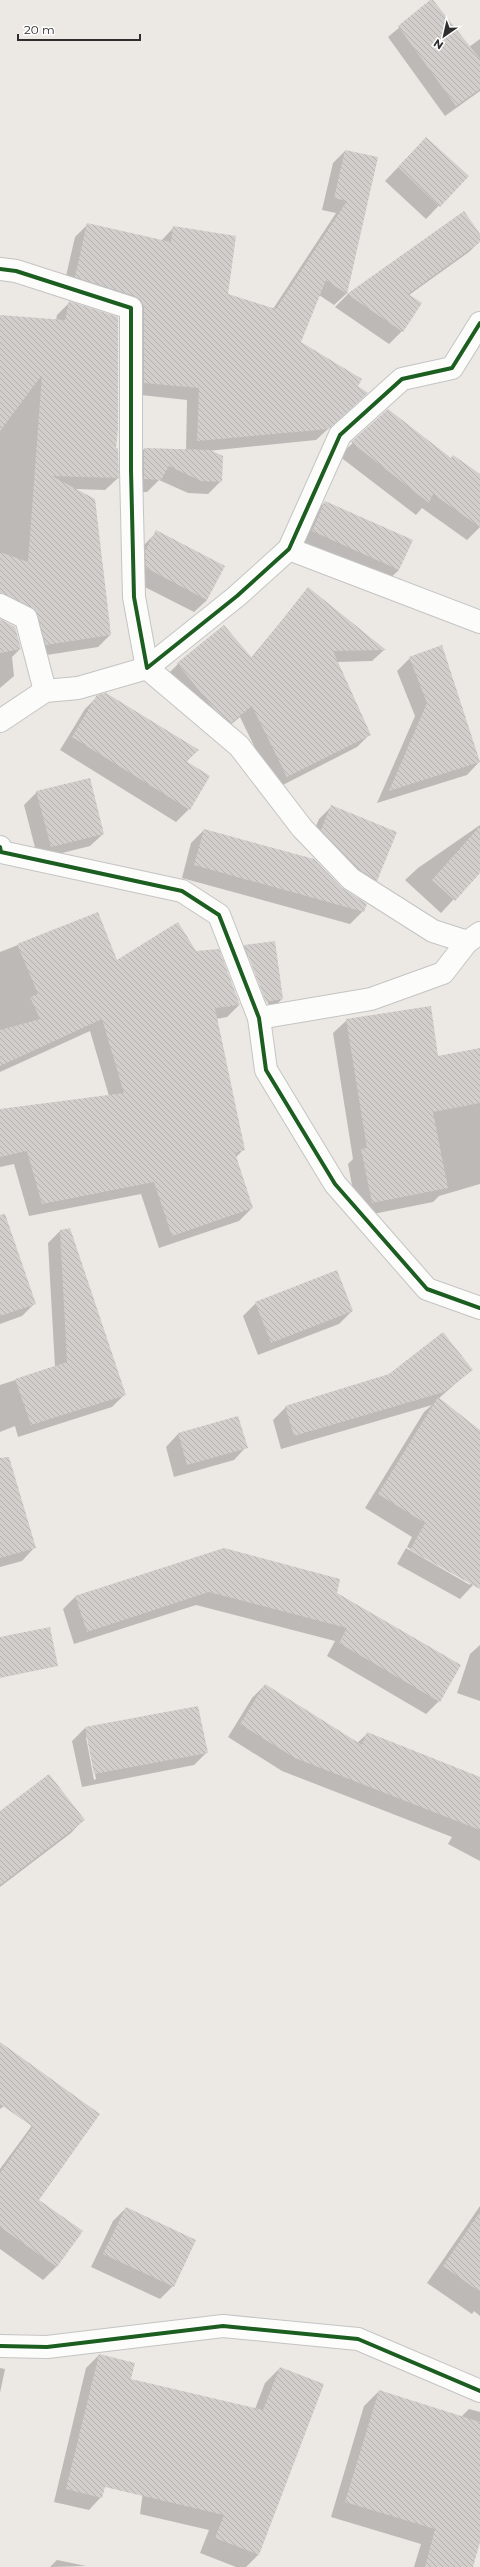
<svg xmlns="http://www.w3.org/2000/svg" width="480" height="2567" font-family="Montserrat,sans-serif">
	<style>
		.shadow { fill: #0003; fill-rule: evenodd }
		.building { fill: url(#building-back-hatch) }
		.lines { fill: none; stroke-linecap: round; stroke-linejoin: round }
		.minor-casing { stroke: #c5c4c5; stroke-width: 24 }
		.minor { stroke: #fcfcfb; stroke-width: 22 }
		.cycleway-casing { stroke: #fff; stroke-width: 6 }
		.cycleway { stroke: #1b5e20; stroke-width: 4 }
	</style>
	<defs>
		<pattern id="building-back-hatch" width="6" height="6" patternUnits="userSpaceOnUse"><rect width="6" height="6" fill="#d1cecb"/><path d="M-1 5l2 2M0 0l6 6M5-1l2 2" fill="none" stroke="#b4b1af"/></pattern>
	</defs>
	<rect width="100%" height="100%" fill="#ece8e4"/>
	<!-- shadow -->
	<g class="shadow">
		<path d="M432,0L469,47L480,39V91L445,116L388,37Z"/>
		<path d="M426,138L467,176L426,219L385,181Z"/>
		<path d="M345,151L377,158L346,294L334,305L319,295L300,342L357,386L354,405L316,440L208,451L221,481L208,494L188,493L159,480L147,492H131V462L144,449L186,451L187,400L132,394V320L63,289L75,237L87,225L161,241L174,227L227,294L273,309L336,213L322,210L333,163Z"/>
		<path d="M464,213L480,236V241L469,252L409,295L402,331L389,344L335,307L347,295Z"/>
		<path d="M70,302L114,449L118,478L105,490L75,489L110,635L98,647L34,657L23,622L0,609V316L56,320L57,315Z"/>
		<path d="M388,410L450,459L480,475V527L467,540L422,508L416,515L339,456Z"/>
		<path d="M325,502L399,570L386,582L300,544L312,515Z"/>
		<path d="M157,532L207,600L194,612L133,581L144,545Z"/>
		<path d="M308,589L384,650L372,661L337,662L369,735L357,747L275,789L240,717L218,735L166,676L178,664L251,658Z"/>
		<path d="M0,619L20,649L12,657L14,676L0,688Z"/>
		<path d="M410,658L479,762L467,775L377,803L415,716L397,671Z"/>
		<path d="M98,696L198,750L186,762L189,809L176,822L60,750L85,709Z"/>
		<path d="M37,792L103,834L90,846L38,859L24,805Z"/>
		<path d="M332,806L376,880L363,893L309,843L319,819Z"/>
		<path d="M480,825V871L441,913L405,880L418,868Z"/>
		<path d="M204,830L363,911L350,924L182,878L191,843Z"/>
		<path d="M97,914L116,961L195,952L239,1005L227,1017L216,1019L244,1149L235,1158L252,1208L239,1221L159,1248L141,1194L29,1216L14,1164L0,1167V1110L109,1096L90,1031L0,1072V952Z"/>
		<path d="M245,946L282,999L269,1012L232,959ZM247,956H249L269,1006L267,1007Z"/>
		<path d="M347,1020L437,1057L480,1049V1184L439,1196L433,1202L358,1217L348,1164L353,1159L333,1033Z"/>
		<path d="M61,1230L125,1394L112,1407L18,1437L15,1426L0,1432V1385L55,1367L48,1243Z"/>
		<path d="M0,1261L35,1303L22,1316L0,1324Z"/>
		<path d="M256,1303L352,1311L339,1324L258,1355L243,1316Z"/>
		<path d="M471,1370L438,1399L480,1431V1573L473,1585L460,1599L397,1564L406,1548L470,1585V1582L407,1547L412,1537L365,1508L424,1412L432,1405L281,1449L273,1420L286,1407Z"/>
		<path d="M178,1434L246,1447L234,1460L174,1477L166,1447Z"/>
		<path d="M0,1523L34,1548L22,1561L0,1567Z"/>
		<path d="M224,1549L335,1594L439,1701L426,1714L327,1656L335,1641L196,1605L74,1644L63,1609L76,1596Z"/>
		<path d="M480,1645V1701L457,1693L470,1654Z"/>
		<path d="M265,1685L357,1743L367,1734L480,1794V1861L448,1844L452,1837L282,1771L228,1737L252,1698Z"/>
		<path d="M85,1728L207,1752L194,1765L82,1787L72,1741ZM86,1737H88L96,1779L94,1780Z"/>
		<path d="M0,1813L83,1820L71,1833L0,1887Z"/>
		<path d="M0,2043L29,2086L0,2109Z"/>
		<path d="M50,2101L38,2200L82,2231L56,2267L43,2280L0,2249V2169Z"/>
		<path d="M480,2206V2316L474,2311L472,2314L427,2283Z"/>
		<path d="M126,2208L173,2286L160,2299L91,2267L113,2221Z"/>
		<path d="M99,2355L101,2497L89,2510L54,2502L86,2368Z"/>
		<path d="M0,2368L5,2369L0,2393Z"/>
		<path d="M280,2368L323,2385L258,2555L246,2567H236L200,2553L209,2530L140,2514L155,2404L255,2409L265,2383Z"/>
		<path d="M379,2391L461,2417L469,2409L480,2412V2538L472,2567H414L421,2544L331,2517L364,2406Z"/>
		<path d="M57,2560L86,2566L50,2567Z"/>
	</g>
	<!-- building -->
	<g class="building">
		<path d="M430,0H433L480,59V89L456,106L398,26Z"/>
		<path d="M426,137L469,176L440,207L398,167Z"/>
		<path d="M345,150L378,157L347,294L326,280L301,342L362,379L358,386L368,393L329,429L197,441L199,388L144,383V308L141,300L135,296L75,277L87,223L171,242L173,226L236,236L228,294L276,309L347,201L334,198Z"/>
		<path d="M464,211L480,234V242L408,294L422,303L403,332L347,294Z"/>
		<path d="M69,301L118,317V429L116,448H118L119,478L52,476L95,499L111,635L46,645L35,610L0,593V552L28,562L42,375L0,431V315L65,320Z"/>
		<path d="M388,409L451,458L453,455L480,474V527L433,494L429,503L351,442Z"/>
		<path d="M144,448L210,450L223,456L222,482L201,481L169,466L161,480L144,479Z"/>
		<path d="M325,501L413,540L399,570L312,531Z"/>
		<path d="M156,530L225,566L207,600L146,568L145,551Z"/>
		<path d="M308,587L386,650L333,651L371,735L287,777L252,706L231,723L215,710L177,663L224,625L252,658Z"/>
		<path d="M0,619L15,627L21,649L0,653Z"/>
		<path d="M442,645L480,762L389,791L427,703L409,657Z"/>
		<path d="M106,693L199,750L186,761L210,776L190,810L72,737L97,695Z"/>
		<path d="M90,778L104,834L51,847L36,791Z"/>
		<path d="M331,805L397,832L377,881L359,869L321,830Z"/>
		<path d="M480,826V873L455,901L432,880Z"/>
		<path d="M204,829L314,859L342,888L367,904L364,912L194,865Z"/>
		<path d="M98,912L117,960L178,922L196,951L219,949L240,1005L215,1008L245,1150L235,1153L253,1208L172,1236L154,1182L42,1204L27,1151L0,1157V1109L124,1093L102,1019L0,1066V1030L40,1019L30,997L38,994L17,944Z"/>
		<path d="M275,941L283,999L266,1002L244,945Z"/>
		<path d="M431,1006L438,1056L480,1048V1103L433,1112L448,1188L372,1203L361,1149L367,1148L346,1019Z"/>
		<path d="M5,1214L36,1304L0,1316V1215Z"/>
		<path d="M70,1228L126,1395L31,1425L15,1379L67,1362L60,1230Z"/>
		<path d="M337,1270L353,1311L271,1343L255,1302Z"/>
		<path d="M443,1332L473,1370L444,1392L294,1436L285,1406L389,1374Z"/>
		<path d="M438,1397L480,1430V1589L410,1550L425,1523L378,1494Z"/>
		<path d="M238,1416L248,1448L187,1465L178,1433Z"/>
		<path d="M9,1457L36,1548L0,1558V1458Z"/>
		<path d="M224,1548L340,1579L337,1593L461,1665L440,1702L339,1643L347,1628L209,1592L87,1632L75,1596Z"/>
		<path d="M50,1627L58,1666L0,1678V1637Z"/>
		<path d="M265,1684L362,1745L367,1732L480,1777V1830L295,1758L240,1724Z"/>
		<path d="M198,1706L208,1753L94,1774L85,1727Z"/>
		<path d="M49,1774L85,1820L0,1885V1811Z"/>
		<path d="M0,2042L100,2114L39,2200L83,2231L57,2267L0,2227V2173L33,2127L0,2104Z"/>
		<path d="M126,2207L196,2240L174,2287L103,2254Z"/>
		<path d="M480,2212V2292L443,2266Z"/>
		<path d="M99,2354L135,2363L131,2379L263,2410L280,2367L324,2384L259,2555L215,2538L224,2515L105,2487L102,2498L66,2489Z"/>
		<path d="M379,2390L480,2422V2542L473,2567H425L435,2529L345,2502Z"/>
	</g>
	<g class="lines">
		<!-- minor casing -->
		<g class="minor-casing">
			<g id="minor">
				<path d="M0,269L16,271L131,308V470L134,597L147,668L237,596L289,549L340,435L402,379L452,368L480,323"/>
				<path d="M289,549L480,622"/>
				<path d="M0,605L26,618L45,691"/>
				<path d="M0,721L45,691L78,688L147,668L239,746L302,828L351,879L433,931L467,942L480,933"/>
				<path d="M0,847L1,852L182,891L219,915L259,1018L266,1070L335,1184L427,1289L480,1308"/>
				<path d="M259,1018L371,999L443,973L467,942"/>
				<path d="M0,2346L47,2347L223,2326L358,2339L480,2391"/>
			</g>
		</g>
		<!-- minor -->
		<use href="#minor" class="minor"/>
		<!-- cycleway casing -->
		<g class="cycleway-casing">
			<g id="cycleway">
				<path d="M0,269L16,271L131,308V470L134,597L147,668L237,596L289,549L340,435L402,379L452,368L480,323"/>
				<path d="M0,847L1,852L182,891L219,915L259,1018L266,1070L335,1184L427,1289L480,1308"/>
				<path d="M0,2346L47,2347L223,2326L358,2339L480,2391"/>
			</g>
		</g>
		<!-- cycleway -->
		<use href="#cycleway" class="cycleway"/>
	</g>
	<!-- north arrow -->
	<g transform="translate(444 36) rotate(214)" stroke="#ffffff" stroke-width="3" paint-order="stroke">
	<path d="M0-3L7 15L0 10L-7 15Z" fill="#2e2e2e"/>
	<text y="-6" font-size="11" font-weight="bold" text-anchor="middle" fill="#2e2e2e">N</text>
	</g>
	<!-- scale -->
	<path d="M18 34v6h122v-6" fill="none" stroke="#2e2e2e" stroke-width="2"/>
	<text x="24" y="34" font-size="12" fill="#2e2e2e" stroke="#ffffff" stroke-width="3" paint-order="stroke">20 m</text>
</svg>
